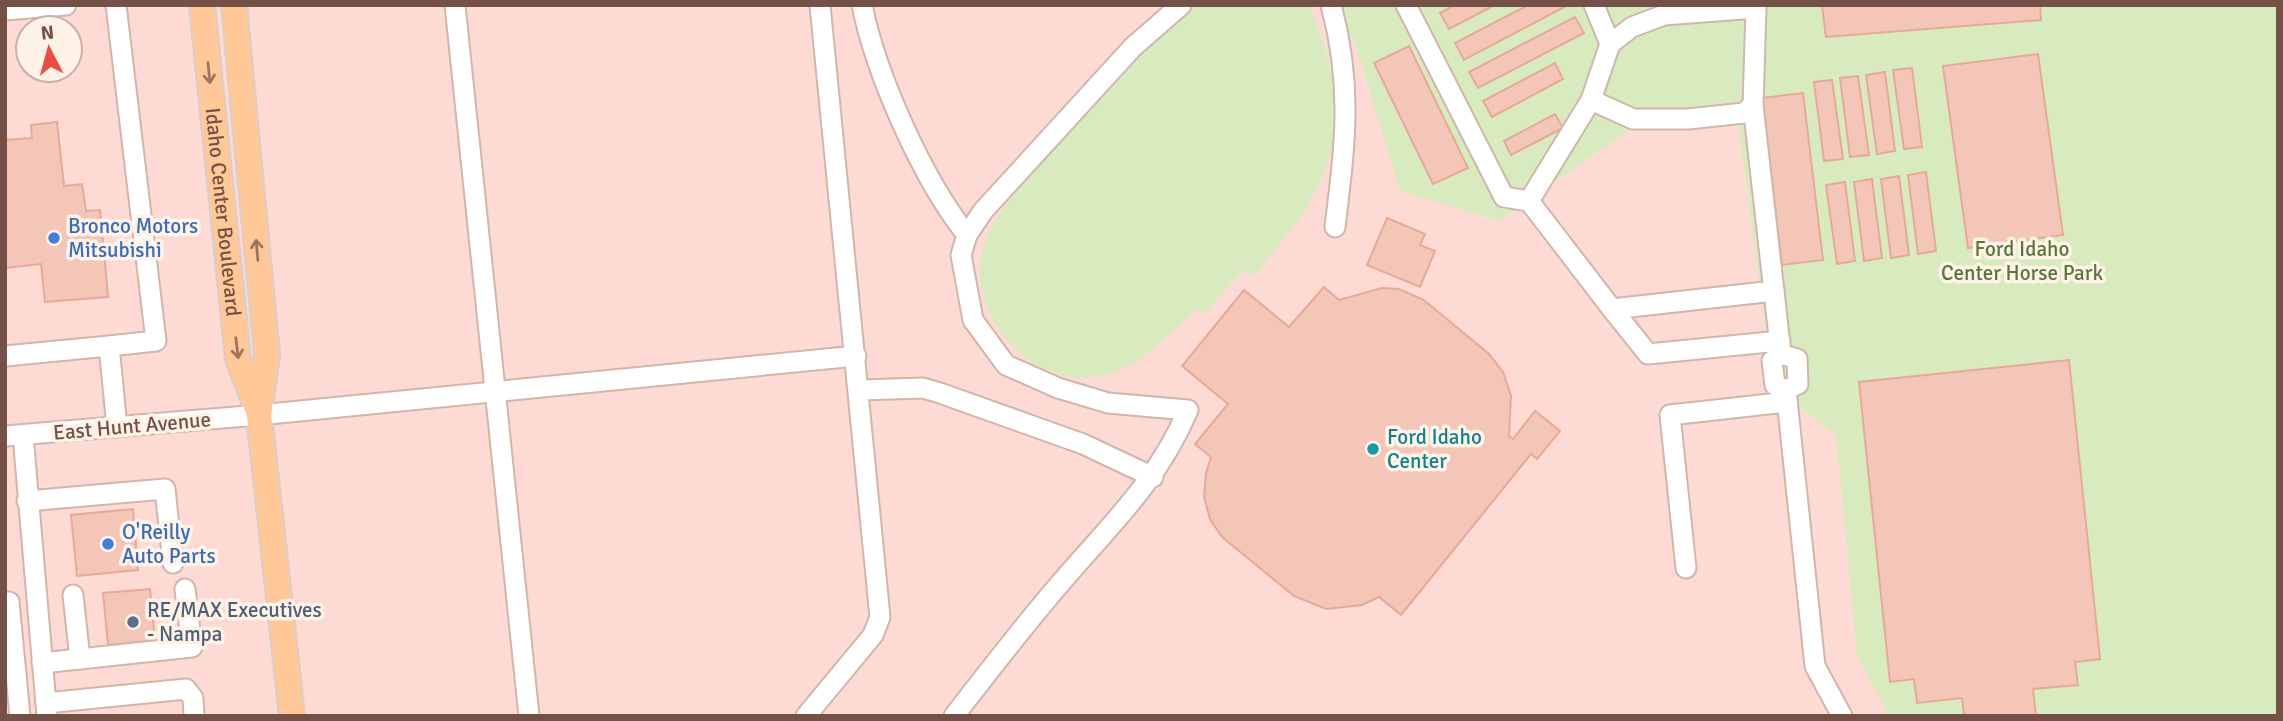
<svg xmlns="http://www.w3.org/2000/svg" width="2283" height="721" font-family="Signika,sans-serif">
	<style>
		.commercial { fill: #fedad4; fill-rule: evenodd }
		.green { fill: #d8ebbf }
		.building { fill: #f4c6b7; stroke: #e7a997; stroke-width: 2 }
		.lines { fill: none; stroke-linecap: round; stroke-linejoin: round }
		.minor-casing { stroke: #d1b6aa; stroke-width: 23 }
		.major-casing { stroke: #d8cecb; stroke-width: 28 }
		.minor { stroke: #fff; stroke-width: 19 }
		.major { stroke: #ffc896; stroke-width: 24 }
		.oneway { stroke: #9e745f }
		.shop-dot { fill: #3f7fe0; stroke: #fff3e8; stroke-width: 2.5 }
		.culture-dot { fill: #0f9aa8; stroke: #fff3e8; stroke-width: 2.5 }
		.service-dot { fill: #5c6f8a; stroke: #fff3e8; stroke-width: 2.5 }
		.labels { text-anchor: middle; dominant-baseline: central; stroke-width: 7; stroke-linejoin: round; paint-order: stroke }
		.street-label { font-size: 21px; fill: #755047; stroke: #fff3e8 }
		.shop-label { font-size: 21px; fill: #366cbe; stroke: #fff3e8; text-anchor: start }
		.park-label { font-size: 21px; fill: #56763c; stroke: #fff3e8 }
		.culture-label { font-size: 21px; fill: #0d838f; stroke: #fff3e8; text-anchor: start }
		.service-label { font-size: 21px; fill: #4e5e75; stroke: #fff3e8; text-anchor: start }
	</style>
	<rect width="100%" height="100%" fill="#fdeee1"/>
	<!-- commercial -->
	<path class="commercial" d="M5,5H2278V716H5ZM28,28H70V70H28Z"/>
	<!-- green -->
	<g class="green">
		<path d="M1196,5H1310C1318,28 1329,53 1333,77C1348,165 1305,215 1253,277L1244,269L1204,314L1199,309C1169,331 1145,364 1109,374C1031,397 954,306 989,233C1011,188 1069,130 1104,93C1124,71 1143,46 1165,26C1174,18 1186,12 1196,5Z"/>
		<path d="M1339,5H2278V716H1889L1857,655L1836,435L1773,387L1738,122L1639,123L1498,221L1400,191L1357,50Z"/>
	</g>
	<!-- building -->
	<g class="building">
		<path d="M1455,5H1495L1449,29L1440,13Z"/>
		<path d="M1528,5H1568L1464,60L1455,43Z"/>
		<path d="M1822,5H2040L2041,20L1826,37Z"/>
		<path d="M1575,17L1584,33L1478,88L1469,72Z"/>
		<path d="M1409,46L1468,168L1433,184L1374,63Z"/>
		<path d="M2038,54L2063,235L1968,248L1943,66Z"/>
		<path d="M1555,63L1563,79L1492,117L1483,101Z"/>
		<path d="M1912,68L1922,147L1904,149L1893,70Z"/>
		<path d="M1885,72L1895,151L1877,154L1866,75Z"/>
		<path d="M1858,76L1869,155L1850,157L1840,78Z"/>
		<path d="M1832,80L1843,159L1824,161L1814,82Z"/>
		<path d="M1803,93L1823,260L1782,265L1762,98Z"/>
		<path d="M1555,114L1563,128L1511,155L1504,141Z"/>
		<path d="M57,122L64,186L82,184L86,211L100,210L108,297L45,302L41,264L5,268V140L32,138L31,125Z"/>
		<path d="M1926,172L1936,251L1918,254L1908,175Z"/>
		<path d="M1899,176L1909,255L1891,258L1881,179Z"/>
		<path d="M1872,179L1882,258L1864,261L1854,182Z"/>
		<path d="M1845,182L1855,261L1837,264L1826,185Z"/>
		<path d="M1387,218L1425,234L1420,245L1435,251L1420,287L1367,265Z"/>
		<path d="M1324,287L1339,300L1382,288L1399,289L1424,300L1489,354L1503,372L1511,396L1509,436L1513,439L1535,411L1560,431L1537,459L1531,454L1401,615L1379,597L1362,605L1326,609L1294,596L1222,537L1210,519L1204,497L1206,473L1211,457L1195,444L1228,404L1182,366L1244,290L1289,327Z"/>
		<path d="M2069,360L2100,659L2075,662L2078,685L2033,689L2036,716H1964L1962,698L1917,703L1914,679L1890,682L1859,382Z"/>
		<path d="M133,509L138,570L77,576L71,515Z"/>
		<path d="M150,589L155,641L108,645L103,593Z"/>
	</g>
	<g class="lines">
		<!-- minor casing -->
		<g class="minor-casing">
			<g id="minor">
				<path d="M116,5L156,341L109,346L117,427"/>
				<path d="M455,5L529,716"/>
				<path d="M862,5C876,75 923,180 967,235"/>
				<path d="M1331,5C1353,86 1345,145 1335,227"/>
				<path d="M1406,5L1504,197L1529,201L1591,100L1610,44L1632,27L1664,15L1756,8L1753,105L1781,354"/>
				<path d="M1594,5L1610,44"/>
				<path d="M5,10L66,5"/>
				<path d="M1591,100L1633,119H1688L1744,113L1753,105"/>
				<path d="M1529,201L1612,309L1774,291"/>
				<path d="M1612,309L1648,354L1780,341"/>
				<path d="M1781,354L1797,359L1798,384L1786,390"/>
				<path d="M1781,354L1772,361L1775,385L1786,390"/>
				<path d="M5,356L109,346"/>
				<path d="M860,390L923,388L940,393L1083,444L1153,477"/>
				<path d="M1786,390L1815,666L1842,716"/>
				<path d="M23,435L47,716"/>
				<path d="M5,436L259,415L856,356"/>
				<path d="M27,501L165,489L173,563"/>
				<path d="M1686,568L1670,415L1787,402"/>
				<path d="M73,595L80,659"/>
				<path d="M9,602L20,716"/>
				<path d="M42,663L192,647L185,589"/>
				<path d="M46,703L186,689L193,698L194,716"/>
				<path d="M806,716L873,635L880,617L820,5"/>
				<path d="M954,716C988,672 1022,628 1058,586C1109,526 1157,483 1188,410L1108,403L1058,388L1006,365L973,320L961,255L967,235L983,211L1133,47L1181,5"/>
			</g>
		</g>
		<!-- major casing -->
		<g class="major-casing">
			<g id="major">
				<path id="s1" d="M202,5L238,359L258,411"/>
				<path d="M234,5L267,354L259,415L292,716"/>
			</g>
		</g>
		<!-- minor -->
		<use href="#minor" class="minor"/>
		<!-- major -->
		<use href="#major" class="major"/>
	</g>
	<!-- one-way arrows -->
	<defs><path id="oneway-shaft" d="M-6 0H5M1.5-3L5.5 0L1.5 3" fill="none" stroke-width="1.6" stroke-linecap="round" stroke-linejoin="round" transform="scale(1.75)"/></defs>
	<g class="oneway">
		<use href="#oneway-shaft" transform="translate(209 73) rotate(84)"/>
		<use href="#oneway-shaft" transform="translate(257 250) rotate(-95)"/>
		<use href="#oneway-shaft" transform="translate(237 348) rotate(83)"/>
	</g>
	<!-- markers -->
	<g class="shop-dot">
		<circle cx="54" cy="238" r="7"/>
		<circle cx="108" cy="544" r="7"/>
	</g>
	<circle class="culture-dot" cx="1373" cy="449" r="7"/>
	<circle class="service-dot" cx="133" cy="622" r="7"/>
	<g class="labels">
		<!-- street labels -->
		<g class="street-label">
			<text stroke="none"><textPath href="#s1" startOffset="208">Idaho Center Boulevard</textPath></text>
			<text transform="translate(132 426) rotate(-5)">East Hunt Avenue</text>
		</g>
		<!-- shop labels -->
		<g class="shop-label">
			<text x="68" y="226">Bronco Motors<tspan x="68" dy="24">Mitsubishi</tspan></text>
			<text x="122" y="532">O'Reilly<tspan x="122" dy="24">Auto Parts</tspan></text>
		</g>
		<!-- park labels -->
		<g class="park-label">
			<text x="2022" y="249">Ford Idaho<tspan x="2022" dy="24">Center Horse Park</tspan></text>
		</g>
		<!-- culture labels -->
		<g class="culture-label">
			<text x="1387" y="437">Ford Idaho<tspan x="1387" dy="24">Center</tspan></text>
		</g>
		<!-- service labels -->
		<g class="service-label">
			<text x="147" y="610">RE/MAX Executives<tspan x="147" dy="24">- Nampa</tspan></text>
		</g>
	</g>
	<!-- border -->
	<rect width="2283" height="721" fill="none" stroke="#755047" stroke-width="14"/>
	<!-- north arrow -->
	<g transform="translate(49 49) rotate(354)"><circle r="33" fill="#fff3e8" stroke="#c8b2a8" stroke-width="2"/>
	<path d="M0-5L12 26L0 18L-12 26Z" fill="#ed4c40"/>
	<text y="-10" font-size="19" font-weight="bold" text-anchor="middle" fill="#755047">N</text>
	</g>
</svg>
